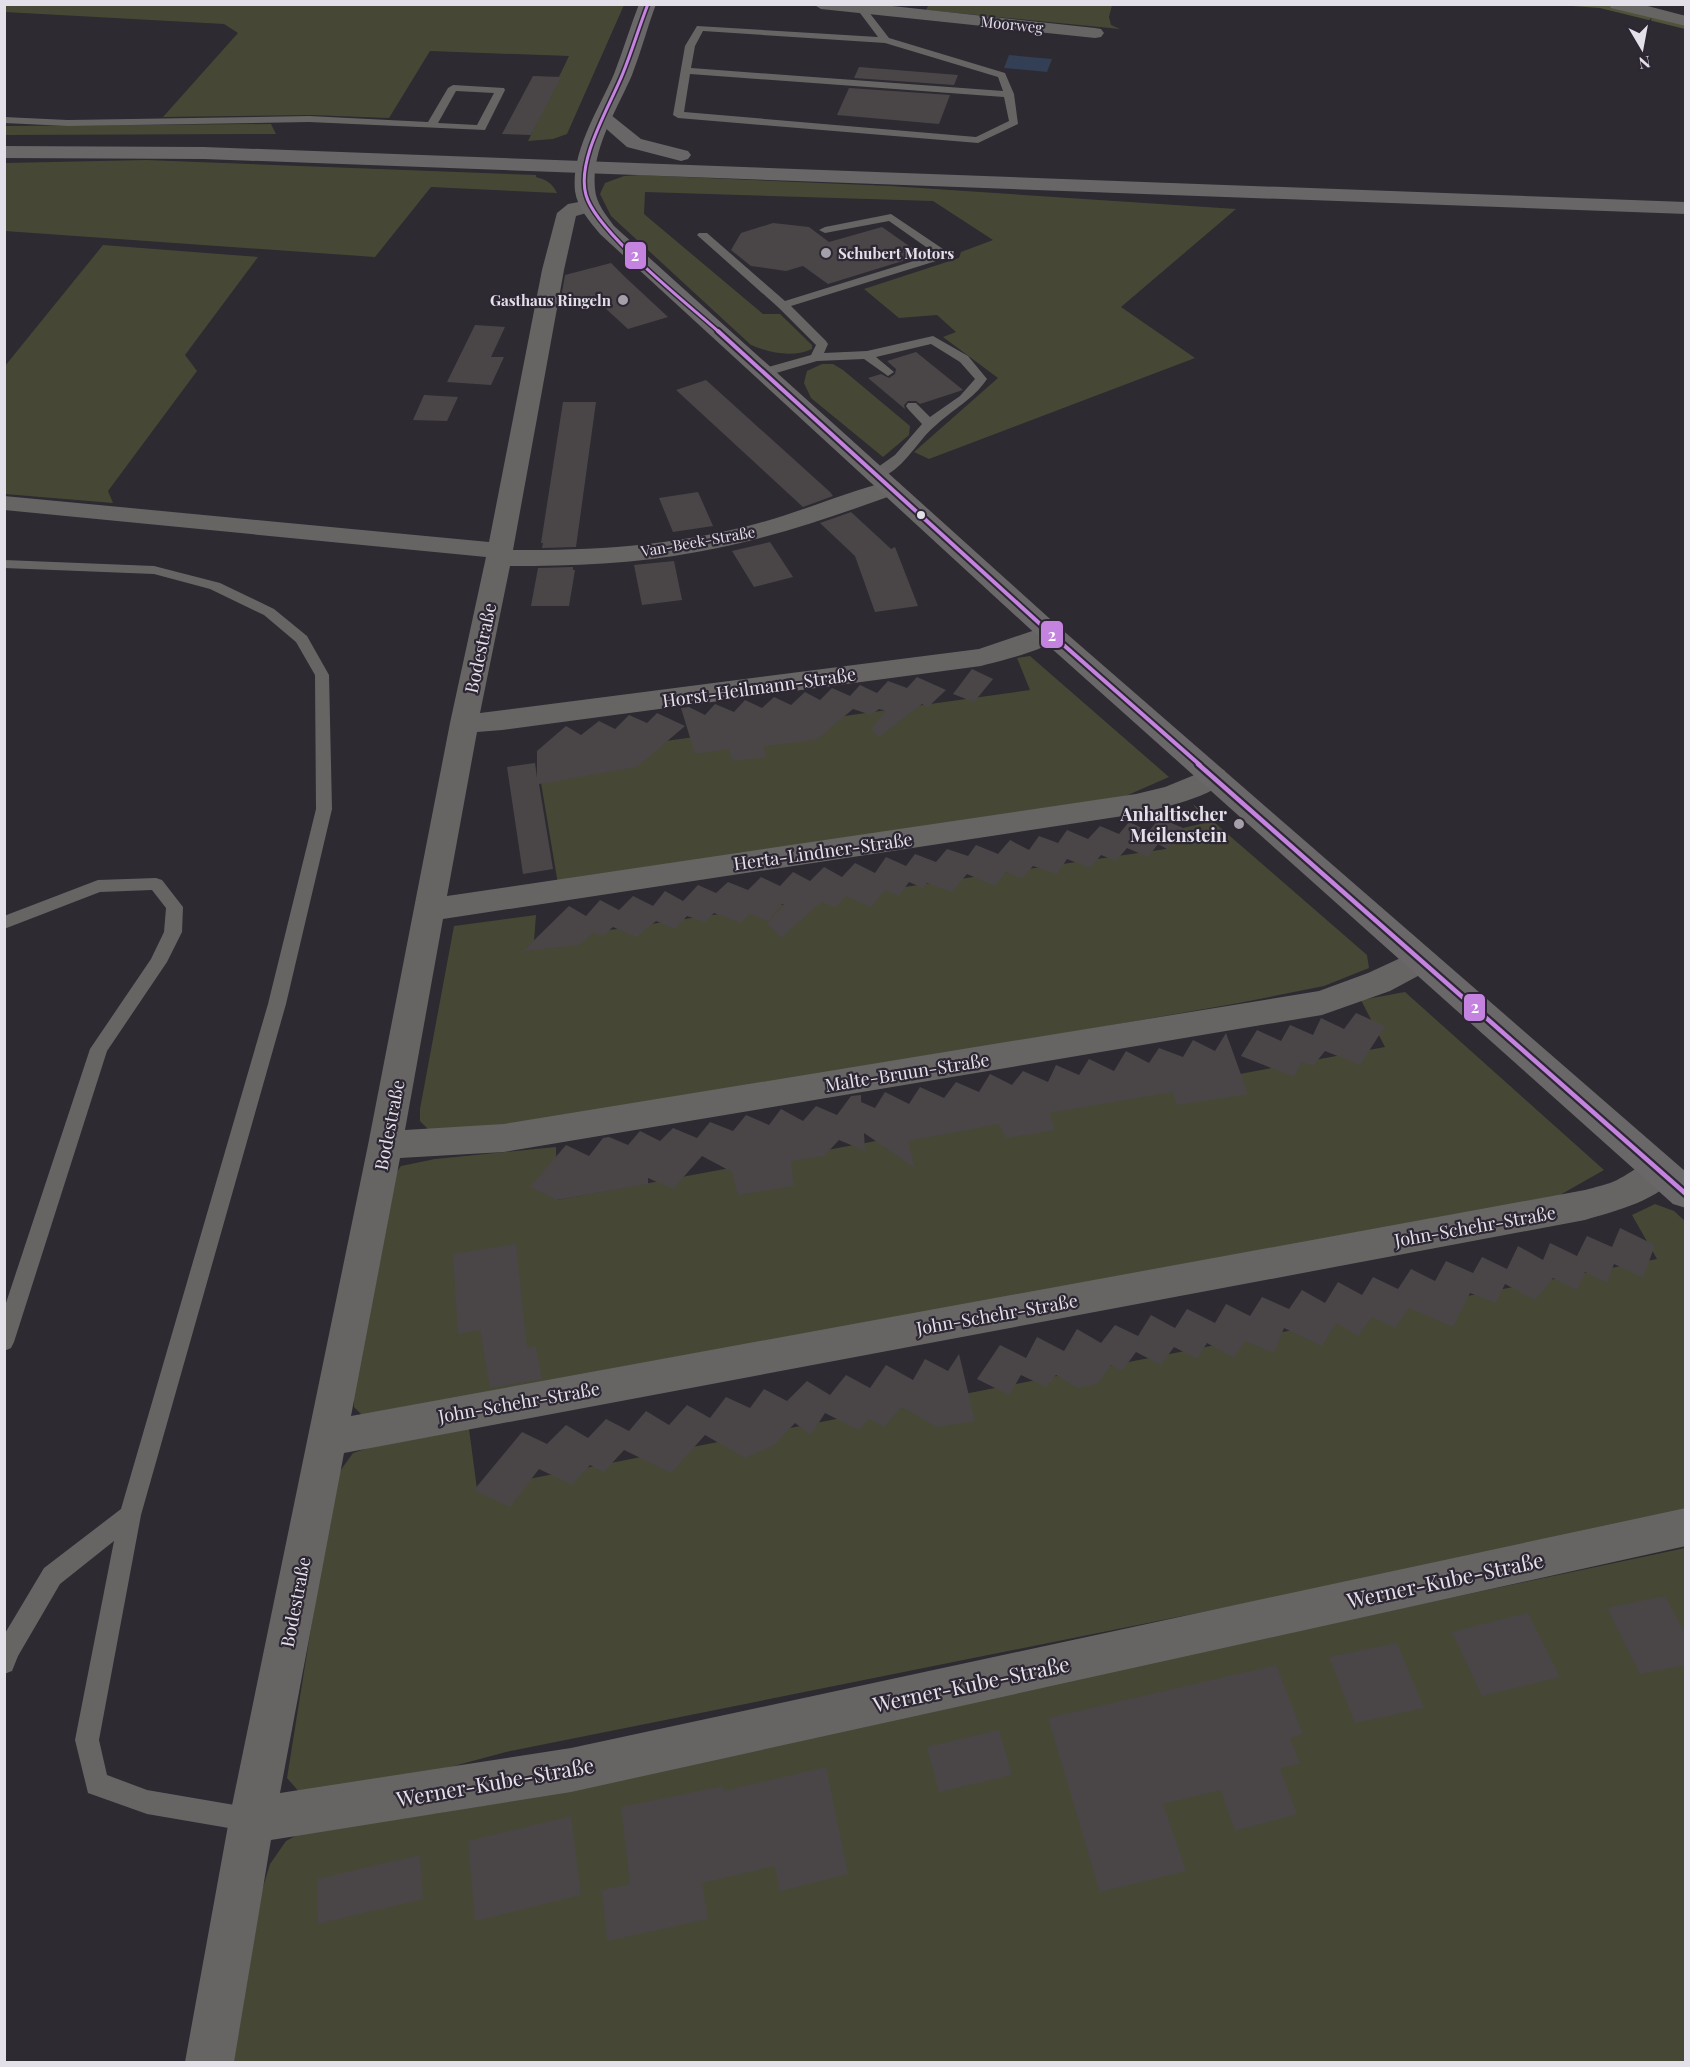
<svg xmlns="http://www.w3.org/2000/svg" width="1690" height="2067" font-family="'Playfair Display',serif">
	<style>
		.green { fill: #464835 }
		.forest { fill: #50533a }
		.water { fill: #333f55 }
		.building { fill: #4a4648 }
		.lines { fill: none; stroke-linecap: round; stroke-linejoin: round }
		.service { fill: #666564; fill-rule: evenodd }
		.minor { fill: #666564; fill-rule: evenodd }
		.secondary { fill: #696767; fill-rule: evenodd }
		.primary { fill: #686666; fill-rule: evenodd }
		.bus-1-far2-casing { stroke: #2d2734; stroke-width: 6 }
		.bus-1-far1-casing { stroke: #2d2734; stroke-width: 8 }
		.bus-1-casing { stroke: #2d2734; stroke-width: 9 }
		.bus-1-far2 { stroke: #c483df; stroke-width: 3 }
		.bus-1-far1 { stroke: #c483df; stroke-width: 4 }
		.bus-1 { stroke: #c483df; stroke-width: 4.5 }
		.poi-dot { fill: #a4a0a9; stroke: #2d2734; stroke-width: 2 }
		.bus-dot { fill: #e4e0e9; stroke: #2d2734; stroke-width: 2 }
		.labels { text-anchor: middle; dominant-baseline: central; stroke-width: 4.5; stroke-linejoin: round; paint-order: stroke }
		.far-street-label { font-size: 15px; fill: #e4e0e9; stroke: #2d2734 }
		.far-poi-label { font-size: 15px; font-weight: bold; fill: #e4e0e9; stroke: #2d2734; text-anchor: start }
		.street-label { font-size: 18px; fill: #e4e0e9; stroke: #2d2734 }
		.poi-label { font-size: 18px; font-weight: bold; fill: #e4e0e9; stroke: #2d2734; text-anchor: end }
		.near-street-label { font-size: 21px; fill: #e4e0e9; stroke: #2d2734 }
		.line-badge { stroke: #2d2734; stroke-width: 2 }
		.badge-label { font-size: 16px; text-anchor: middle; font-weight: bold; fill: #fff }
	</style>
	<rect width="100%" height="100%" fill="#2d2a31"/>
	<!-- green -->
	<g class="green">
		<path d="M5,4L624,5L567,134L553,139L528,141L569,56L430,51L389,118L311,115L163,117L238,33L224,24L5,12Z"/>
		<path d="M929,4L1112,5L1109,17L1111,25L1120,29L926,10Z"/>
		<path d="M271,124L276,134L4,135L5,126Z"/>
		<path d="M146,160L536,175V177C547,180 552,183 557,193L431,187L375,257L5,231V163Z"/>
		<path d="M639,175L890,186L1236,209L1121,307L1195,358L929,459L914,452L998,378L943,337L956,332L937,315L899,318L864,289L959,258L961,252L993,240L933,201L645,192L644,214L763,314H780L812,345V349C792,358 770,353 751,345L611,216L600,194L605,183L624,176Z"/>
		<path d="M103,245L258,257L185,355L197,371L108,491L113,503L5,494V366Z"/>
		<path d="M822,364H833L843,370L910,426L909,435L883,457L811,398L804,383L807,371Z"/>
		<path d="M1030,656L1169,777L1112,802L558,884L537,759L1030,690L1017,658Z"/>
		<path d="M1193,804L1367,955L1369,968L1324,986L1239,1003L525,1127L429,1130L420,1121V1109L454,926L536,915L534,941L1166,849L1183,828L1205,823Z"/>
		<path d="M1405,992L1604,1170L1544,1204L379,1416L361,1414L354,1407V1391L390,1181L401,1166L435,1159L556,1147L557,1200L1385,1047L1361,1000Z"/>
		<path d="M1655,1204L1674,1211L1685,1221V1515L506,1752L327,1800L301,1794L287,1778L335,1478L353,1453L383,1443L469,1429L477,1489L1657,1259L1632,1215Z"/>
		<path d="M1685,1548V2062H228L257,1907L270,1864L286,1841L308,1829L439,1813Z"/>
	</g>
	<!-- forest -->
	<path class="forest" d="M1558,5H1606L1685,23V29L1600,8Z"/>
	<!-- water -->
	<path class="water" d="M1009,55L1052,59L1047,72L1004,68Z"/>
	<!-- building -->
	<g class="building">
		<path d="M859,67L958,75L954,85L854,78Z"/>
		<path d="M533,76L561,77L531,135L502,134Z"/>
		<path d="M849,88L950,95L939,124L837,115Z"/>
		<path d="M773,223L809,227L829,242L882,227L922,255L828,284L803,266L786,271L751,266L731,250L741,233Z"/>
		<path d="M611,263L625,277L668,317L628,329L592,296L560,304L565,275Z"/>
		<path d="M475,325L505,327L491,357H504L491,385L447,382Z"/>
		<path d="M916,352L963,390L920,404L916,401H908L904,405L905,409L868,378L881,374L889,378L895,374L896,369L887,361Z"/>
		<path d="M706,380L830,492L833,496L803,507L676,390Z"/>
		<path d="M424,395L458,397L447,421L413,420Z"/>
		<path d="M563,402H596L576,547L542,548L543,543H541Z"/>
		<path d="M698,492L713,526L673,532L659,498Z"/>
		<path d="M851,512L891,549L895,547L918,606L875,612L855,556L820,523Z"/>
		<path d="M770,542L793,577L754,587L732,551Z"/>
		<path d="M674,561L682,600L642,605L634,565Z"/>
		<path d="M573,567V570H575L569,606H531L538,568Z"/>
		<path d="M972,669L993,679L974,702L953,694Z"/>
		<path d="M917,677L946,690L928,707L922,704L879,737L871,729L886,711L879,709L871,715L853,709L816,740L764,746L766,757L733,761L729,749L695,754L681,708L689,707L705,715L715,704L734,712L745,700L762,708L774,697L791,705L805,692L820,700L832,688L850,696L860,685L877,693L888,681L907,688Z"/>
		<path d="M657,713L685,726L637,767L539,784L553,869L523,874L507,767L535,763L537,778V751L566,726L581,735L599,721L615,729L629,715L647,723Z"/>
		<path d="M1160,818L1183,828L1167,849L1158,844L1148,857L1127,848L1116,861L1101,855L1090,868L1067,859L1057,874L1033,866L1022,878L1006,872L995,886L967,874L952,892L927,883L923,888L909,882L899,896L885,890L871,907L846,896L836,907L821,902L781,938L767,923L785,905L782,904L768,921L749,914L741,923L714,913L705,922L687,916L675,929L656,921L636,937L613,927L603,936L593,933L579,945L523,951L569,906L586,916L600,900L619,910L633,896L653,906L665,891L683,901L698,885L716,893L728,882L748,890L761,877L780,886L793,872L810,881L824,867L842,877L855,863L875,873L886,857L906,866L915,854L936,862L947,849L968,856L976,845L998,854L1010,840L1029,850L1039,836L1058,843L1067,830L1088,839L1100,826L1119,834L1129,822L1149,831Z"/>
		<path d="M1356,1013L1385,1026L1360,1065L1325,1051L1313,1066L1302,1062L1294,1077L1241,1056L1257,1030L1281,1041L1290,1025L1313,1035L1321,1018L1344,1029Z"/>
		<path d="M1226,1033L1248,1094L1177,1105L1172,1092L1049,1113L1055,1130L1006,1138L999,1124L908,1141L915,1168L864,1133L865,1151L839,1140L824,1156L791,1161L794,1186L738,1195L732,1172L702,1156L673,1189L648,1178V1184L557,1200L530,1187L566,1145L589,1156L603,1138L609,1137L628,1145L640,1131L660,1141L673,1128L697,1138L710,1122L733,1131L746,1115L769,1125L781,1109L803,1121L816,1106L837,1115L851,1096L861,1095V1102L875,1108L885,1092L909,1104L920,1087L944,1098L956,1082L979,1092L990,1074L1012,1085L1023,1071L1048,1082L1056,1065L1079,1075L1089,1059L1114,1071L1126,1051L1149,1063L1159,1048L1183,1057L1193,1040L1215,1051Z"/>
		<path d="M1620,1228L1655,1245L1643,1278L1614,1264L1607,1283L1585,1272L1577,1290L1553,1278L1535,1300L1505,1284L1496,1303L1470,1293L1453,1327L1409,1308L1395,1328L1372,1317L1358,1336L1336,1323L1322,1346L1284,1328L1274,1353L1245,1341L1234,1358L1207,1343L1197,1359L1174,1347L1161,1365L1136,1352L1122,1371L1111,1365L1098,1383L1078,1388L1056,1375L1046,1387L1021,1375L1009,1395L977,1379L1000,1345L1026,1358L1037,1337L1064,1351L1077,1329L1101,1343L1115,1325L1138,1336L1151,1315L1175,1328L1187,1309L1215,1323L1226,1304L1250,1316L1262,1297L1289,1309L1302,1290L1325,1303L1338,1282L1362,1295L1373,1277L1398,1289L1411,1269L1435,1281L1446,1261L1473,1273L1482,1257L1507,1269L1518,1246L1543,1260L1550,1243L1577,1256L1587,1236L1612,1247Z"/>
		<path d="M516,1244L527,1348L536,1346L542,1379L490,1388L480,1330L458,1334L453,1254Z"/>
		<path d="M959,1354L975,1421L937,1427L902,1407L884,1427L869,1419L859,1430L825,1413L811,1435L795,1423L774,1445L745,1458L705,1435L671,1473L624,1450L604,1472L590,1465L572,1485L539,1469L510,1507L474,1490L522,1432L547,1444L566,1425L588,1438L606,1419L629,1431L646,1411L669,1425L687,1405L710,1418L726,1397L750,1408L764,1389L787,1401L807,1381L830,1395L846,1375L870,1388L886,1365L913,1380L925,1359L948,1371Z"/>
		<path d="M1665,1596L1686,1636V1665L1640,1674L1607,1608Z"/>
		<path d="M1528,1613L1560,1677L1482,1696L1452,1632Z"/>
		<path d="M1397,1643L1424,1708L1355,1723L1329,1657Z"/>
		<path d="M1276,1665L1303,1734L1290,1738L1300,1763L1280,1768L1297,1814L1235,1831L1221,1790L1163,1804L1186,1871L1100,1892L1048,1718Z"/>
		<path d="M999,1730L1012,1775L939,1792L927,1747Z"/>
		<path d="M826,1767L848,1874L780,1891L775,1866L702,1883L708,1919L607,1941L602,1890L630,1884L621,1807L723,1786L724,1791Z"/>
		<path d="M571,1816L581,1895L475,1921L468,1841Z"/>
		<path d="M420,1855L423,1899L318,1924L317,1879Z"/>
	</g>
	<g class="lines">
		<!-- service -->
		<g class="service">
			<path d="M862,6L865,7L889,38L1005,73L1014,94L1018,124L978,143L678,118L673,115L685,46L697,26L878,37L857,9ZM703,31L885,43L998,77L1003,91L691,68L695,46ZM690,74L1004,97L1009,121L976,137L684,112Z"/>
			<path d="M453,85L504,88L505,90L485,130L309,122L68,126L4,123V117L68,120L309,116L428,122L448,88ZM456,91L494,93L477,125L438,123Z"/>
			<path d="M891,214L949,253V257L791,306L826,341L828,344L824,353L867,351L933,336L968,356L987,379C973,400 953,409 935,426C915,443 903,472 876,479L871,478L869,475L871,472L895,455L922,424L908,409L906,406L908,403H916L930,417L960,396L975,379L960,362L931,344L876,357L894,372L888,376L864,359L817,361L766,376H758L756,373L758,370L811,355L816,345L779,308L697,235L699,233H707L785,301L936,254L889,221L825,233L819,230L825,227Z"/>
			<path d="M4,560L154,566L220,583L274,609L307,636L329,675L332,809L286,1004L141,1515L99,1740L107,1775L147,1790L252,1808L261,1811L264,1820L261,1829L252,1832L147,1814L88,1793L75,1740L114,1541L60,1584L18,1656L12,1671L4,1674V1635L44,1568L121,1509L268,1004L316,809L315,675L296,642L264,615L210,589L154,574L4,568Z"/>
			<path d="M156,878L162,880L183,907L182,932L167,962L107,1051L14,1342L11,1348L4,1351V1309L90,1049L151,959L164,932L166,908L152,890L100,892L4,929V916L98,880Z"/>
		</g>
		<!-- minor -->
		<g class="minor">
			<path d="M813,4H874L1095,28L1101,29L1104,33L1101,37L1095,38L821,9Z"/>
			<path d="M1609,4H1640L1686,16V26L1611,8Z"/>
			<path d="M590,200L597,202L600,206L597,210L576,216L564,270L513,550C596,551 679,545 759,523C803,511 846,492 890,481L899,483L902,488L899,493C832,517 766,540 697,552C635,564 572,566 510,566L480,713L979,649L1050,625L1059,627L1063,633C1052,650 1001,660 981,666L502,730L477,732L447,896L1136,794L1165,787L1214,767L1224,770L1229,777C1217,796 1159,809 1136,814L443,919L405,1130L504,1124L1319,991L1368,973L1420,949L1431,953L1436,961L1431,969L1390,991L1322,1015L504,1152L400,1158L351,1416L1585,1190C1595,1187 1607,1185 1617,1180C1638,1170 1648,1154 1672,1162L1678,1172C1663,1200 1614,1211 1585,1220L344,1453L280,1793L571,1748L1686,1508V1546L571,1792L271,1840L234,2062H185L229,1820L368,1145L450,723L486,557L4,510V496L489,542L542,270L557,213L568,204Z"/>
		</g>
		<!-- secondary -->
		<path class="secondary" d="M639,4H656C647,28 641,52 632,75C617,110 591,149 595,189C596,203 606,215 614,226L1059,627L1686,1172V1208L1673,1204L1041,639L600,234C590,222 577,207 575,191C571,151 599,109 614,74C623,51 630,27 639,4Z"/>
		<!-- primary -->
		<g class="primary">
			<path d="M604,113L611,115L641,139L688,151L691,155L688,159L681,161L627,147L595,119L597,115Z"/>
			<path d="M4,146L204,147L1686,202V214L204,159L4,158Z"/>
		</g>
		<!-- bus-1-far2 casing -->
		<g class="bus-1-far2-casing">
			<path id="bus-1-far2" d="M648,4C639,27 632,51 623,73C610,106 576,160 586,195C596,232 688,304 719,332"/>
		</g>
		<!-- bus-1-far1 casing -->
		<g class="bus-1-far1-casing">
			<path id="bus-1-far1" d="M718,331L1050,633L1200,765"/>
		</g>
		<!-- bus-1 casing -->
		<g class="bus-1-casing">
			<path id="bus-1" d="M1198,764L1686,1194"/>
		</g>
		<!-- bus-1-far2 -->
		<use href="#bus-1-far2" class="bus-1-far2"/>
		<!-- bus-1-far1 -->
		<use href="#bus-1-far1" class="bus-1-far1"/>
		<!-- bus-1 -->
		<use href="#bus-1" class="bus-1"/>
	</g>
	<!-- markers -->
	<g class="poi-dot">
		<circle cx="826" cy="253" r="6"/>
		<circle cx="623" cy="300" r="6"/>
		<circle cx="1239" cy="824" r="6"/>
	</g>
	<circle class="bus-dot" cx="921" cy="515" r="5"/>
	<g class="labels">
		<!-- far-street labels -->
		<g class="far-street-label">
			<text transform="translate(1012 24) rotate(6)">Moorweg</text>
			<text transform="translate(698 541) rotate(-10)">Van-Beek-Straße</text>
		</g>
		<!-- far-poi labels -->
		<g class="far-poi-label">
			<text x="838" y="253">Schubert Motors</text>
			<text x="611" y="300" text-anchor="end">Gasthaus Ringeln</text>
		</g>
		<!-- street labels -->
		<g class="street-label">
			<text transform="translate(480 648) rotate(-78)">Bodestraße</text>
			<text transform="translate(759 687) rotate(-8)">Horst-Heilmann-Straße</text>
			<text transform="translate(823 851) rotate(-8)">Herta-Lindner-Straße</text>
			<text transform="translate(907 1072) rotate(-9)">Malte-Bruun-Straße</text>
			<text transform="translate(389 1125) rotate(-79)">Bodestraße</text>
			<text transform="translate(1475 1226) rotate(-10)">John-Schehr-Straße</text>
			<text transform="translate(997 1314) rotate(-10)">John-Schehr-Straße</text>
			<text transform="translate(519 1402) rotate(-10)">John-Schehr-Straße</text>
			<text transform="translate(295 1602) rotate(-79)">Bodestraße</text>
		</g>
		<!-- poi labels -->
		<g class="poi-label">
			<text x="1227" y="814">Anhaltischer<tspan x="1227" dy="21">Meilenstein</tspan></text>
		</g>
		<!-- near-street labels -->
		<g class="near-street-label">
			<text transform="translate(1445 1579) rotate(-12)">Werner-Kube-Straße</text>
			<text transform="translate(971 1683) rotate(-12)">Werner-Kube-Straße</text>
			<text transform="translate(495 1781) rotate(-10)">Werner-Kube-Straße</text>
		</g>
	</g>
	<g class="line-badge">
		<rect x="624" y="241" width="23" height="29" rx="6" fill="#c483df"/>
		<rect x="1040" y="620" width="24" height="29" rx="6" fill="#c483df"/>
		<rect x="1463" y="993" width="23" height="29" rx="6" fill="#c483df"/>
	</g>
	<g class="badge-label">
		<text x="635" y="261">2</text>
		<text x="1052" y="641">2</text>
		<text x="1475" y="1013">2</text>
	</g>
	<!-- border -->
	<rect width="1690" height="2067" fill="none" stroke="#e4e0e9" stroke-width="12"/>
	<!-- north arrow -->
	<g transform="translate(1642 48) rotate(170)" stroke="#2d2734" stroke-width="4.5" paint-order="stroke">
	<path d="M0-4.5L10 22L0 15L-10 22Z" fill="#e4e0e9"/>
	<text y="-9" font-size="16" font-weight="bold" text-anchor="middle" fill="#e4e0e9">N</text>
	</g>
</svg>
